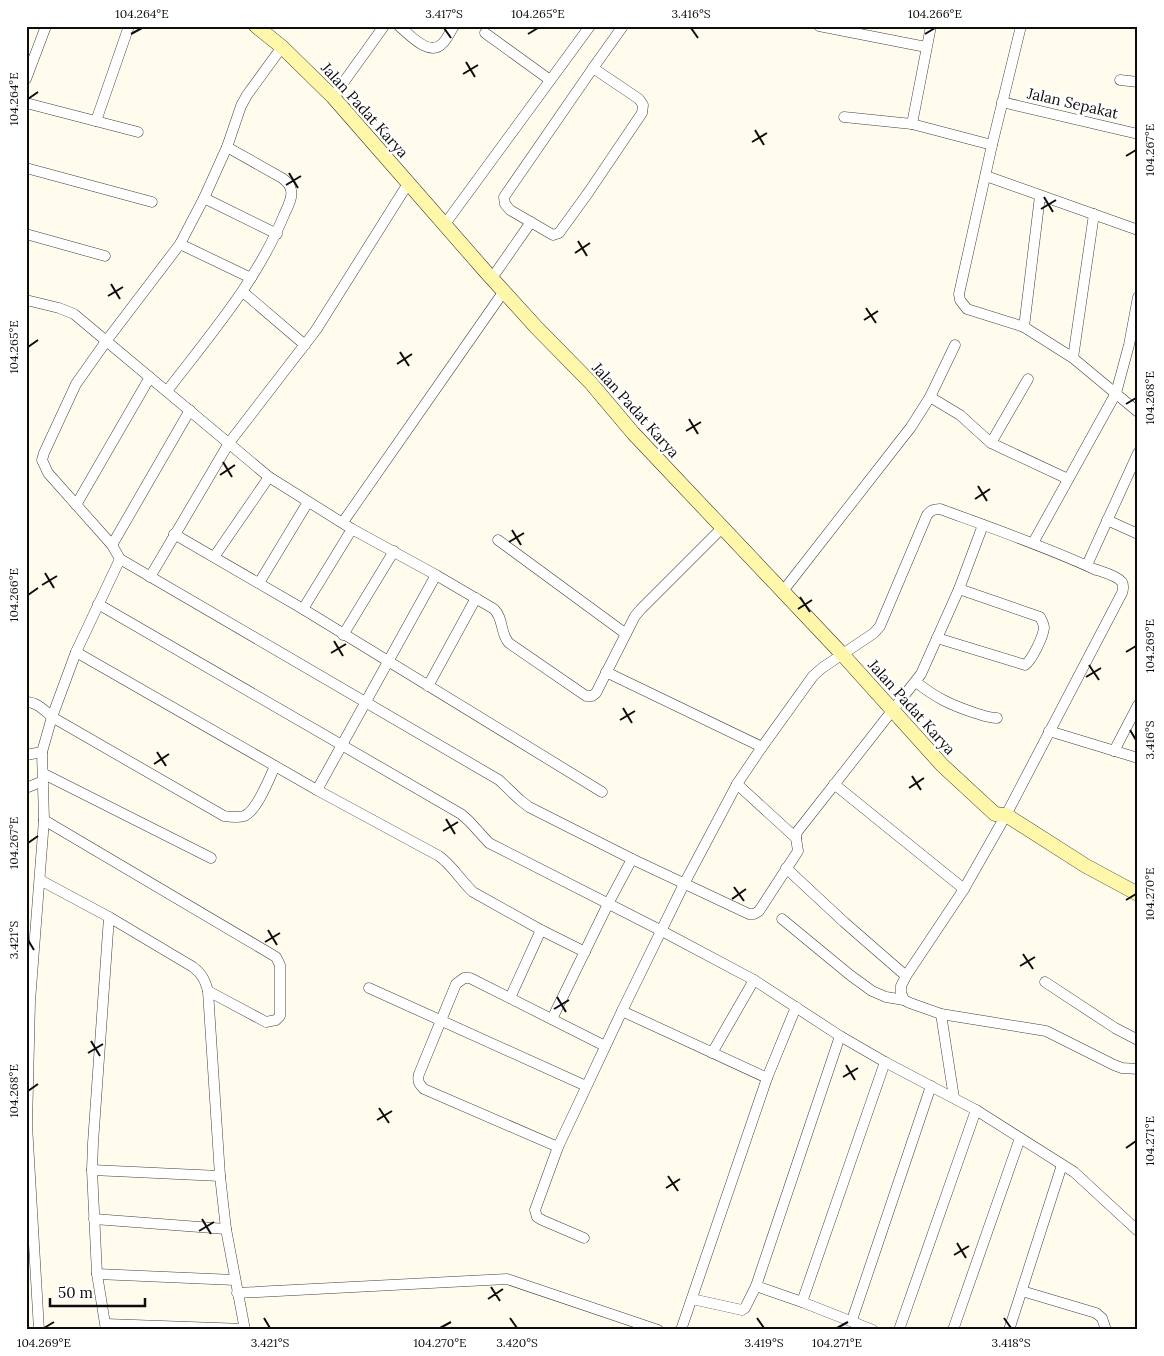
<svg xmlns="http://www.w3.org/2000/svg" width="1164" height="1356" font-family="Lora,serif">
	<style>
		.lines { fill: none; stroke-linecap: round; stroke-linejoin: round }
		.street-casing { stroke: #404040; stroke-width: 11 }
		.secondary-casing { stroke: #2f2f2f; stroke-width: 15 }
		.street { stroke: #fff; stroke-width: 10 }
		.secondary { stroke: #fef7aa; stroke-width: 14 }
		.ticks { fill: none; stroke: #0d0d0d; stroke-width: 2 }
		.labels { text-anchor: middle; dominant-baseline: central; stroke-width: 5; stroke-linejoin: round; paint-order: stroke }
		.street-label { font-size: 15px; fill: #0d0d0d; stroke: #fff }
		.neatline { fill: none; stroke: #0d0d0d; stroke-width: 2 }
		.ticks-label { font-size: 12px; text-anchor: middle; fill: #0d0d0d }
	</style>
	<rect width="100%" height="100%" fill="#fffcee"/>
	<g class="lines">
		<!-- street casing -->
		<g class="street-casing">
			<g id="street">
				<path d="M399,26C410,35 430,58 443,43C447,39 450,32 454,26"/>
				<path d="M819,26L926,47"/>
				<path d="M931,26L912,124L992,145"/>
				<path d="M1021,26L992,145L959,294L960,300L967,309L1024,327L1073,358L1138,412"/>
				<path d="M485,33L550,80"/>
				<path d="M282,47L247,95L241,106L227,147L204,198L180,244L107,340L76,384L44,453L42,460L48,473L112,545L120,559L499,780L520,800L529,807L632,859L749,914H754L759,911L798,851L796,838L797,832L921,674L959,589L983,525"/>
				<path d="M593,68L639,99L643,105L642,113L588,193L559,233L553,235L510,210L505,204L504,197Z"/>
				<path d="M593,68L623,26"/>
				<path d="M26,79L46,26"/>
				<path d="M1120,80L1138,82"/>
				<path d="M333,97L384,26"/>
				<path d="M1002,102L1138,134"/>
				<path d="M26,103L138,132"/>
				<path d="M844,117L912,124"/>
				<path d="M96,121L129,26"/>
				<path d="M26,168L152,202"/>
				<path d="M986,176L1138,230"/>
				<path d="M204,198L277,234"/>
				<path d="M445,224L590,26"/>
				<path d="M26,234L105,256"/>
				<path d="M180,244L251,278"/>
				<path d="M492,278L531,222"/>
				<path d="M243,292L305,345"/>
				<path d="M26,300L59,308L74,314L269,477L352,529L436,575L494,609C504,619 500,634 509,643L586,696H592L596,693L635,616L641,609L723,527"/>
				<path d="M1024,327L1040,196"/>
				<path d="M1073,358L1094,214"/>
				<path d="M167,391C210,335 257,281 284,215C287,208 293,198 291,190C290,184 286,181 282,178L227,147"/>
				<path d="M930,397L960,415L991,443L1068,479"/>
				<path d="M991,443L1028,379"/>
				<path d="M76,505L150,377"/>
				<path d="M1107,520L1138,534"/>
				<path d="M343,522L504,291"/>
				<path d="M174,534L303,609L602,792"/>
				<path d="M498,540L626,634"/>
				<path d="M1033,543L1116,393L1129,345L1138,297"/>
				<path d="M112,545L190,410"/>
				<path d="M214,557L269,477"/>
				<path d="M1087,565L1138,453"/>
				<path d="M150,577L229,443L316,330L409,182"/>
				<path d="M259,583L308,502"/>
				<path d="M783,591L911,427L930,397L955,345"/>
				<path d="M98,604L461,814L469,821L489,843L660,930L754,980L840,1036L885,1062L976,1110L1074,1172L1138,1231"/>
				<path d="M303,609L352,529"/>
				<path d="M343,635L394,551"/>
				<path d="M937,638L1025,665C1032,660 1043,637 1044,628C1044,624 1042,621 1040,617L959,589"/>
				<path d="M76,652L317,790L439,856C453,866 461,881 473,892L541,930L585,952"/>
				<path d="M606,672L762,747"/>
				<path d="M916,682C936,698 951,705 975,713C982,715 989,718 997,718"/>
				<path d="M428,686L476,598"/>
				<path d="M26,702C37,702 44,710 52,717L224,816C231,817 237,818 244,816C257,811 269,779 275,766"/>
				<path d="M1049,731L1138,758"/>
				<path d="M1114,751L1138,705"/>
				<path d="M26,755L42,752"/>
				<path d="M44,774L211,858"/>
				<path d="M737,784L796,838"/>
				<path d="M834,784L964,889"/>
				<path d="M26,788L43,781"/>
				<path d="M317,790L436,575"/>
				<path d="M44,820L276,957L280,965V1016L276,1020L266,1022L208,991"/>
				<path d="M786,868L844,922L906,976"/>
				<path d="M40,880L109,917L193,967C202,974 205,980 208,991L220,1176L226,1229L245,1330"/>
				<path d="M782,919L850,975L872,991L886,997L904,1000"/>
				<path d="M1045,982L1115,1028L1138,1040"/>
				<path d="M369,988L586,1086"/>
				<path d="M510,998L541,930"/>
				<path d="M622,1011L767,1078"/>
				<path d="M941,1014L954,1098"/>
				<path d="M552,1019L608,904L632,859"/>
				<path d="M712,1053L754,980"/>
				<path d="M558,1147L424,1089C419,1084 417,1081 419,1074L456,984L464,978H470L605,1046"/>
				<path d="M92,1170L220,1176"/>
				<path d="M94,1219L226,1229"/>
				<path d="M584,1238L542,1220L537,1217L535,1210L558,1147L622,1011L684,884L737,784L762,747L813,676L822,668L874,633L880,626L927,515C931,510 934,509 940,509C992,528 1044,546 1094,569C1102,572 1116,575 1122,582C1124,586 1123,590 1122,593L1006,815L964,889L906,976L901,986V993L904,1000L910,1003L941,1014L1046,1031L1114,1065L1122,1068L1138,1069"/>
				<path d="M97,1274L235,1280"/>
				<path d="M756,1286L840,1036"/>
				<path d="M1022,1291L1096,1313L1102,1318L1106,1330"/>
				<path d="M237,1293L507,1279L658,1330"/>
				<path d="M692,1299L742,1310L745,1308L756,1286L802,1302L873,1330"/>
				<path d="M802,1302L885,1062"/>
				<path d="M852,1320L931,1086"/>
				<path d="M106,1324L245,1329"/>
				<path d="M39,1330L27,1125L30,1001L44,820L42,752L52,717L76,652L120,559"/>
				<path d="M106,1330L97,1274L92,1170L93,1143L109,917"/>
				<path d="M681,1330L767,1078L796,1007"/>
				<path d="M899,1330L976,1110"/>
				<path d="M953,1330L1020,1138"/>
				<path d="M1009,1330L1062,1165"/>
			</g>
		</g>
		<!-- secondary casing -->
		<g class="secondary-casing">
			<path id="secondary" d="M256,26L282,47L333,97L486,272L536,327L590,382L633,433L842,654L942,765L995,814L1006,815L1086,866L1138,894"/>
		</g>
		<!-- street -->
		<use href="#street" class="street"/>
		<!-- secondary -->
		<use href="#secondary" class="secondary"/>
	</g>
	<!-- ticks -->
	<path class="ticks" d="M444,28L451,38M691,28L698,38M131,34L142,28M528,34L538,28M925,34L935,28M466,62L475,77M463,74L478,65M28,99L38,92M755,130L764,145M752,142L767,133M1126,156L1136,150M289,173L298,188M286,185L301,176M1044,197L1053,212M1041,209L1056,200M578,241L587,256M575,253L590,243M111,284L120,299M108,296L123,287M866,308L876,323M864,320L878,311M28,347L38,340M400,352L409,366M397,364L412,354M1126,404L1136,398M689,419L698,434M686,431L701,422M223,462L232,477M220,475L235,465M978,486L987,501M975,499L990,489M512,530L521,545M509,542L524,533M45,573L54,588M42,585L57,576M28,595L38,588M800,597L810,612M798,609L812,600M334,641L343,656M1126,652L1136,646M331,653L346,644M1089,665L1099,680M1086,677L1101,668M623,708L632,723M620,720L635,711M1130,730L1136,740M157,752L166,766M154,764L169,754M912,776L921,790M909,788L924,778M446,819L455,834M443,831L458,822M28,843L38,836M734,887L744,901M732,899L746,889M1126,900L1136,894M268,930L277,945M28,940L34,950M265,942L280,933M1023,954L1033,969M1020,966L1035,957M557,997L566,1012M554,1009L569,1000M91,1041L100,1056M88,1053L103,1044M846,1065L855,1080M843,1077L858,1068M28,1091L38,1084M379,1108L389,1123M377,1120L392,1111M1126,1148L1136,1141M668,1176L678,1191M666,1188L680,1179M202,1219L211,1234M199,1231L214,1222M957,1243L966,1258M954,1255L969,1246M491,1287L500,1301M488,1299L503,1289M264,1318L270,1328M510,1318L517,1328M757,1318L764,1328M1004,1318L1011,1328M44,1328L54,1322M440,1328L451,1322M837,1328L848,1322"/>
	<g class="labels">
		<!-- street labels -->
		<g class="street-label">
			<text transform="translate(1073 103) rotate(13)">Jalan Sepakat</text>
			<text transform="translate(365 110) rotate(48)">Jalan Padat Karya</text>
			<text transform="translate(636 410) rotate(48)">Jalan Padat Karya</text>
			<text transform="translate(912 707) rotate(48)">Jalan Padat Karya</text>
		</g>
	</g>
	<!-- border -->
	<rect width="1164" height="1356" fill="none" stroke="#ffffff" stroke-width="55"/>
	<!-- scale -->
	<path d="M50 1298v8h95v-8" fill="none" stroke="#0d0d0d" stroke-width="2.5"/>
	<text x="58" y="1298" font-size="15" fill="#0d0d0d" stroke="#ffffff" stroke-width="4" paint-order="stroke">50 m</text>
	<rect x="28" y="28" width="1108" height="1300" class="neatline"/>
	<g class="ticks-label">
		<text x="142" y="18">104.264°E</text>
		<text x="444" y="18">3.417°S</text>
		<text x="538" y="18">104.265°E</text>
		<text x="691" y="18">3.416°S</text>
		<text x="935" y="18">104.266°E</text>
		<text transform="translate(14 99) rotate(-90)" y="4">104.264°E</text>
		<text transform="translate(1150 150) rotate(-90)" y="4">104.267°E</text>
		<text transform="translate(14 347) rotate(-90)" y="4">104.265°E</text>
		<text transform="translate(1150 398) rotate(-90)" y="4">104.268°E</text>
		<text transform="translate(14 595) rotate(-90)" y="4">104.266°E</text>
		<text transform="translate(1150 646) rotate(-90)" y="4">104.269°E</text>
		<text transform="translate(1150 740) rotate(-90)" y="4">3.416°S</text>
		<text transform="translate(14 843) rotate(-90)" y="4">104.267°E</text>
		<text transform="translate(1150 894) rotate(-90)" y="4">104.270°E</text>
		<text transform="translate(14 940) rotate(-90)" y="4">3.421°S</text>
		<text transform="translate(14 1091) rotate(-90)" y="4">104.268°E</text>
		<text transform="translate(1150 1141) rotate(-90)" y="4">104.271°E</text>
		<text x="44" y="1347">104.269°E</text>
		<text x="270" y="1347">3.421°S</text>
		<text x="440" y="1347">104.270°E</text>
		<text x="517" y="1347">3.420°S</text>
		<text x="764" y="1347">3.419°S</text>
		<text x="837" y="1347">104.271°E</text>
		<text x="1011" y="1347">3.418°S</text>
	</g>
</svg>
